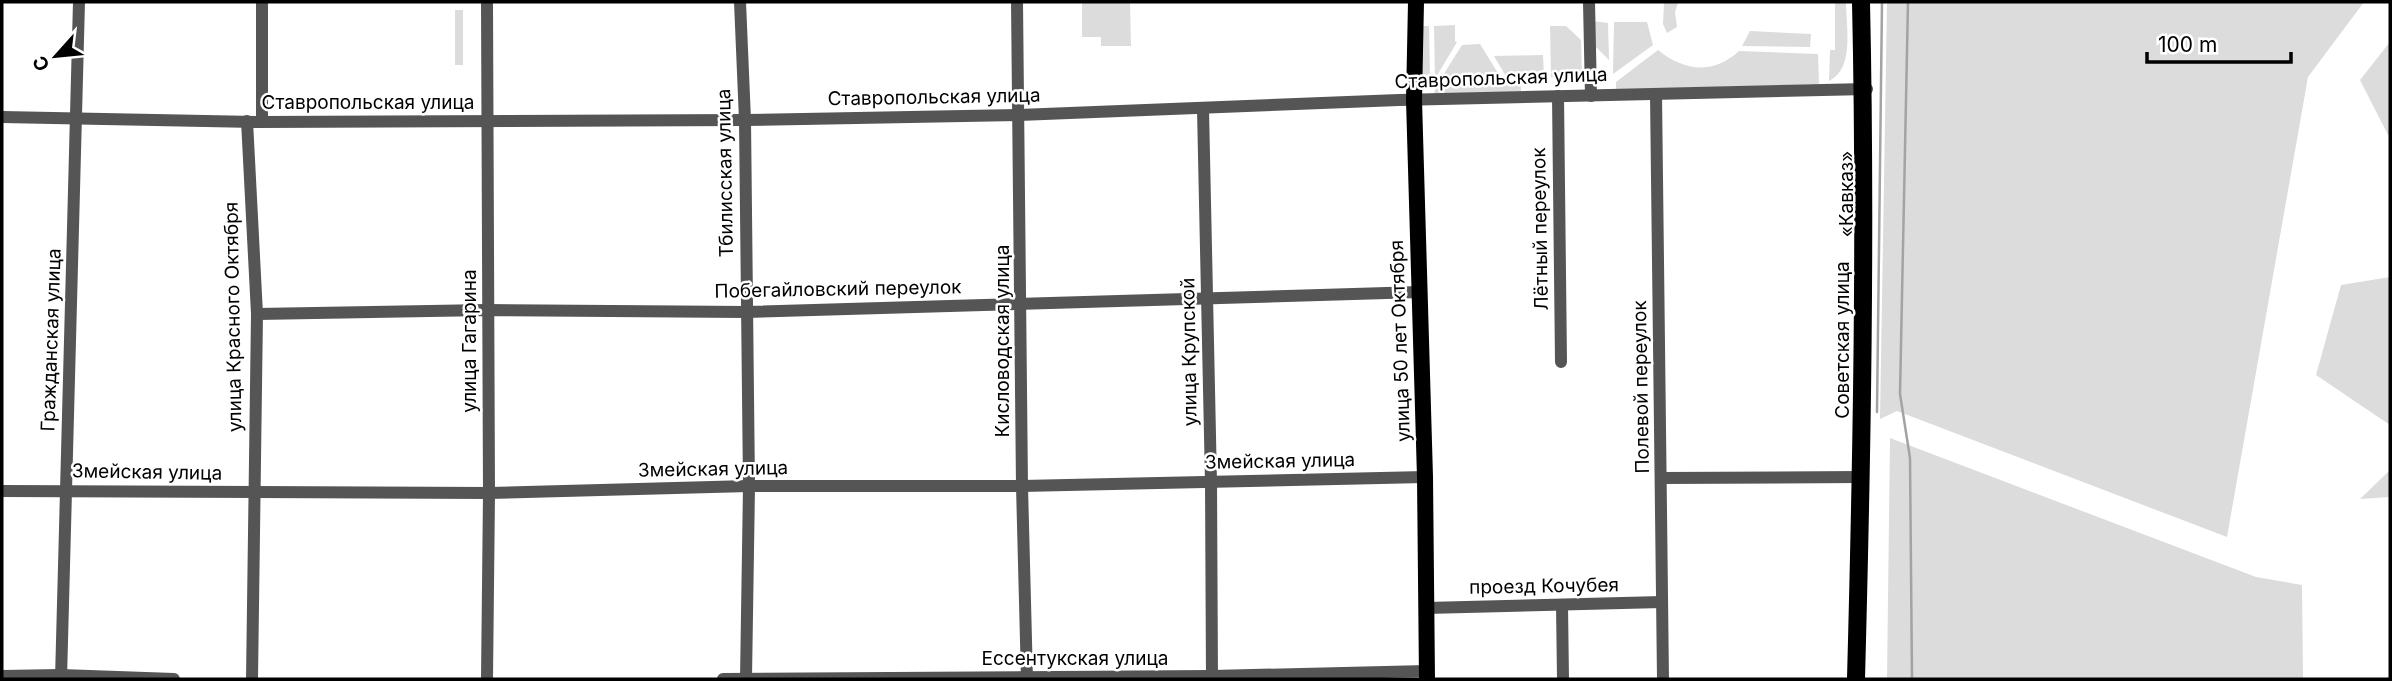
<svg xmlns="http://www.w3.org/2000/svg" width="2392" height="681" font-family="Inter,sans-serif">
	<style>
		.green { fill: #dcdcdc }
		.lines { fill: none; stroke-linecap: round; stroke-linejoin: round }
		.stream { stroke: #a3a3a3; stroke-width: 2.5 }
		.minor { stroke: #555; stroke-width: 12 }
		.major { stroke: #000; stroke-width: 16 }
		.highway { stroke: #000; stroke-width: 18 }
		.labels { text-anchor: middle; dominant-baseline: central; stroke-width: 5; stroke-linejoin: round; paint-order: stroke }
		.street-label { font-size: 19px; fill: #000; stroke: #fff }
	</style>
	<rect width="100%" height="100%" fill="#fff"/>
	<!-- green -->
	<g class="green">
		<path d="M1082,2H1130L1131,46H1101V37H1082Z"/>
		<path d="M1664,2L1678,3L1675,12L1677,27L1667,33L1663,24Z"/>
		<path d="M1835,2H1846C1846,27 1855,68 1829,81L1830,50H1835Z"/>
		<path d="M1887,2H2364L2308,77L2227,537L1897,411L1880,419Z"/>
		<rect x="455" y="10" width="8" height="55"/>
		<path d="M1592,21L1608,23L1609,60L1592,43Z"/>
		<path d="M1614,22H1647L1653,45L1613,74Z"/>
		<path d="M1455,25V41L1457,42L1435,79L1434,26Z"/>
		<path d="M1421,26H1429L1430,81H1422Z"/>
		<path d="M1550,26H1566L1581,40L1582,78L1551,77Z"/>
		<path d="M1750,31L1811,34L1810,47L1742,46Z"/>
		<path d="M2390,42V135H2388L2360,80Z"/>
		<path d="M1480,44L1501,78L1440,80L1462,45Z"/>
		<path d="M1658,50C1684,71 1713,75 1739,51L1818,54L1819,84L1616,90V82Z"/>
		<path d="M1543,55L1544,77L1507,78L1494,56Z"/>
		<path d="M1521,85V92L1434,94L1436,87Z"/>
		<path d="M2390,277V425L2316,375L2341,285Z"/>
		<path d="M1890,438L2256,577L2302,585L2303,679H1887Z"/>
		<path d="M2390,470V497L2360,499Z"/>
	</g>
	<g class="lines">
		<!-- stream -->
		<g class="stream">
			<path d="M1908,2L1900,394L1910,458L1912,679"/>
			<path d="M1877,412L1882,2"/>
		</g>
		<!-- minor -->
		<g class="minor">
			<path d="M262,2V122"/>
			<path d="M487,2L489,493L487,679"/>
			<path d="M740,2L745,120L749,486L746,679"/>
			<path d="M1017,2L1022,486L1027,679"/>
			<path d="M1589,2L1591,96"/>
			<path d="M1656,94L1663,679"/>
			<path d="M1558,96L1561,362"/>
			<path d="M1203,109L1211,482L1212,679"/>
			<path d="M2,117L259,122L745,120L1019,115L1399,100L1867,89"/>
			<path d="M247,121L257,314L252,679"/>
			<path d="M257,314L487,310L746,312L1420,292"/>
			<path d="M1661,478L1861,477"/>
			<path d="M2,491L489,493L749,486H1022L1425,477"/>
			<path d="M1562,605L1563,679"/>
			<path d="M1426,608L1662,602"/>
			<path d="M2,676L61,675L174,679"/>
			<path d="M61,679L79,2"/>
			<path d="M723,679L1212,676L1427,671"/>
		</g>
		<!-- major -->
		<path class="major" d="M1416,2L1414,100L1425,477L1427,679"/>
		<!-- highway -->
		<path class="highway" d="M1856,679C1862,453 1866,228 1861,2"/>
	</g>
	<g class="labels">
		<!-- street labels -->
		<g class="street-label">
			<text transform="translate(1501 78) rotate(-2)">Ставропольская улица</text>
			<text transform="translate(934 97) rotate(-1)">Ставропольская улица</text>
			<text x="368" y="102">Ставропольская улица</text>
			<text transform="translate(725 173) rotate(-91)">Тбилисская улица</text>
			<text transform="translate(1846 194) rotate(-90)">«Кавказ»</text>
			<text transform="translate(1540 229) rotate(-91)">Лётный переулок</text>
			<text transform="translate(838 289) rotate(-1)">Побегайловский переулок</text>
			<text transform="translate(233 317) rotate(-91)">улица Красного Октября</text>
			<text transform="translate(51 340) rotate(-88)">Гражданская улица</text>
			<text transform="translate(1842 340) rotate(-90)">Советская улица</text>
			<text transform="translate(469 341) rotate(-90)">улица Гагарина</text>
			<text transform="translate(1002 341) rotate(-90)">Кисловодская улица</text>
			<text transform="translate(1400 341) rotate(-92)">улица 50 лет Октября</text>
			<text transform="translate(1189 352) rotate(-91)">улица Крупской</text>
			<text transform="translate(1641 387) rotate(-91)">Полевой переулок</text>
			<text transform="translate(1280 461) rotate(-1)">Змейская улица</text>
			<text transform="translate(713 469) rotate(-1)">Змейская улица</text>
			<text transform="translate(147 472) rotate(1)">Змейская улица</text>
			<text transform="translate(1544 586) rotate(-1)">проезд Кочубея</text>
			<text x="1075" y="658">Ессентукская улица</text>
		</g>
	</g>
	<!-- border -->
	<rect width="2392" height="681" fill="none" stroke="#000000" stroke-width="7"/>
	<!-- north arrow -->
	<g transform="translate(56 56) rotate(243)" stroke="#ffffff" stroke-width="5" paint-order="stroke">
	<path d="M0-5L12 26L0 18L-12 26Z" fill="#000000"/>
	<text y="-10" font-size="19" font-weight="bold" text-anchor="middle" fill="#000000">С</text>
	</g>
	<!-- scale -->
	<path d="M2147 52v10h144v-10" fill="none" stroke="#000000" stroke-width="3.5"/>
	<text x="2158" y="52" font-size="21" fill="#000000" stroke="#ffffff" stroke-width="5" paint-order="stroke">100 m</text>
</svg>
